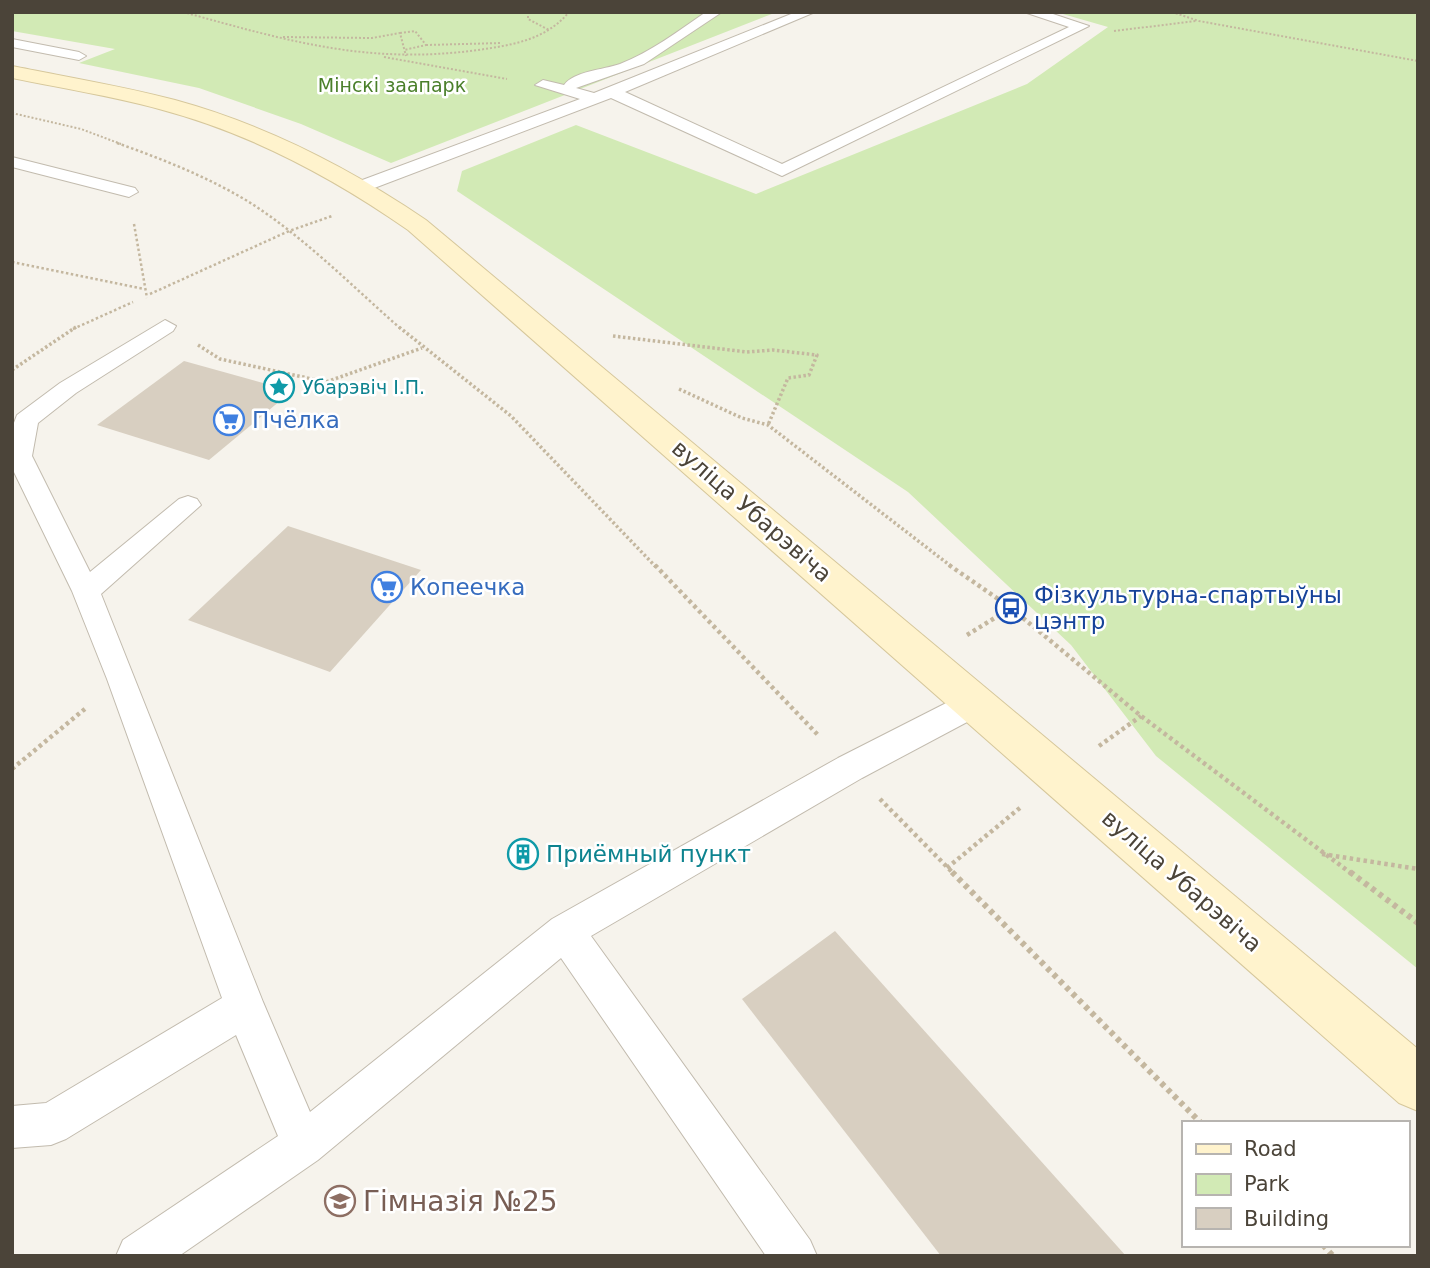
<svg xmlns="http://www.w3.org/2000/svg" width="1430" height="1268" font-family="'DejaVu Sans',sans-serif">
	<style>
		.green { fill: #d2eab5 }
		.building { fill: #d8cfc1 }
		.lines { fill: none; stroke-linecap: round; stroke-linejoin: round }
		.lane-casing { stroke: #c2bbae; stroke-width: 2 }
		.secondary-casing { stroke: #d6c79b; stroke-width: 2 }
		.path-far4 { stroke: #c4b79f; stroke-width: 2; stroke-dasharray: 2 2; stroke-linecap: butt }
		.path-far3 { stroke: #c4b79f; stroke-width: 2.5; stroke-dasharray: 2.5 2.5; stroke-linecap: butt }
		.path-far2 { stroke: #c4b79f; stroke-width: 3.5; stroke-dasharray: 2.5 2.5; stroke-linecap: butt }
		.path-far1 { stroke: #c4b79f; stroke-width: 4.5; stroke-dasharray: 3.5 3.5; stroke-linecap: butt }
		.path { stroke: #c4b79f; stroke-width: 6; stroke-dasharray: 4.5 4.5; stroke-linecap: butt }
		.lane { fill: #fff; fill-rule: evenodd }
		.secondary { fill: #fff3cd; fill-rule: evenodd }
		.labels { text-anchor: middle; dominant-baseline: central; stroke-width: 5; stroke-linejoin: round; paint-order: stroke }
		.far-park-label { font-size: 19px; fill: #4a7f2a; stroke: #fff }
		.far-culture-label { font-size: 19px; fill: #0d838f; stroke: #fff; text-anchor: start }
		.shop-label { font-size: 23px; fill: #366cbe; stroke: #fff; text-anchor: start }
		.street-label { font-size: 23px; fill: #4b4439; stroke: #fff }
		.transit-label { font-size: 23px; fill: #164399; stroke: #fff; text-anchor: start }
		.culture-label { font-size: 23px; fill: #0d838f; stroke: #fff; text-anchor: start }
		.near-education-label { font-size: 28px; fill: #785e54; stroke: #fff; text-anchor: start }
	</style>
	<rect width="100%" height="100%" fill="#f6f3ec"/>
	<!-- green -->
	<g class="green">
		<path d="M12,12H777L391,163L301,124L199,88L79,63L115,49L12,31Z"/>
		<path d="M1056,12H1418V969L1156,756L1071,645L908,492L457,191L462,171L576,125L756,194L1027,84L1108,27Z"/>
	</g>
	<!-- building -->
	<g class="building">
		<path d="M184,361L292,391L209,460L97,425Z"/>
		<path d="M288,526L421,570L330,672L188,620Z"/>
		<path d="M835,931L1126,1256H941L742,999Z"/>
	</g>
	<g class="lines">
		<!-- lane casing -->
		<g class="lane-casing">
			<g id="lane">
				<path d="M706,12H722L644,64L576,88L594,93L796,12H815L625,92L782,164L1069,27L1024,12H1047L1089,26L782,176L611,98L369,190L363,191L354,186L357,182L580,99L535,85L543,80L564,85C574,71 603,70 620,64C651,52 678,31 706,12Z"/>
				<path d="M12,39L79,52L86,56L79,60L12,47Z"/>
				<path d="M12,157L135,188L138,192L129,197L12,167Z"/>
				<path d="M165,320L176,326L173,331L76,393L38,423L32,456L90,572L179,499L188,496L197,499L201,505L101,594L263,1002L310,1112L552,919L838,758L962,695L973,692L984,695L989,704L984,713L862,778L591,936L810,1240L817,1256H766L561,958L318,1160L179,1256H116L123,1240L278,1136L236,1035L66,1139L51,1145L12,1148V1106L46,1103L222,998L107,679L72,591L12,468V428L17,415L60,383Z"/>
			</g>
		</g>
		<!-- secondary casing -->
		<g class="secondary-casing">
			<path id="secondary" d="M12,66C67,77 122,86 175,100C266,125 348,167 426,220L1418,1049V1111L1399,1103L408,230C332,177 250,133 159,109C111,96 61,88 12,78Z"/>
		</g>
		<!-- path-far4 -->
		<g class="path-far4">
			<path d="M183,12C288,41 368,65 478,50C512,45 546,40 569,12"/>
			<path d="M528,12V19L549,30"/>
			<path d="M1172,12L1199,21L1418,61"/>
			<path d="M1114,31L1196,21"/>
			<path d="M400,33L415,31L426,45L404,50"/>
			<path d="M283,37L372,38L400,33L406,56"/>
			<path d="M426,45L502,43"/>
			<path d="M384,57L507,79"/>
			<path d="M12,113L81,129L121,144"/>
		</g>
		<!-- path-far3 -->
		<g class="path-far3">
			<path d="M117,143C162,159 208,177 249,202C304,237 352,286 401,329"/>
			<path d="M134,224L147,298"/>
			<path d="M12,262L144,289"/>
			<path d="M150,294L289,231L332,216"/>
			<path d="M73,329L133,302"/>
		</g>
		<!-- path-far2 -->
		<g class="path-far2">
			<path d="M399,327L511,416L656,567"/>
			<path d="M613,336L747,352L773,350L817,355L809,375L788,378L768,425"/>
			<path d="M198,345L220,359L326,382L422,348"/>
			<path d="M12,370L76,327"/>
			<path d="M679,389L742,418L768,425L952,567"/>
		</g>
		<!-- path-far1 -->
		<g class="path-far1">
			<path d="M655,565L818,735"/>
			<path d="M949,565L1011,608L1141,716L1352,874"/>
			<path d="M967,635L1011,608"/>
			<path d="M1099,746L1141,716"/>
			<path d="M12,769L86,708"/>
			<path d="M880,799L954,874"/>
			<path d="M1322,854L1418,869"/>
			<path d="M947,868L1021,807"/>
		</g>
		<!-- path -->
		<g class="path">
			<path d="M952,872L1201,1123"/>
			<path d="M1350,872L1418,923"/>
			<path d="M1323,1245L1333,1256"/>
		</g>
		<!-- lane -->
		<use href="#lane" class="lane"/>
		<!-- secondary -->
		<use href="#secondary" class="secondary"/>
	</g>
	<!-- icons -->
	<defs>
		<g id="sight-ring" transform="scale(1.575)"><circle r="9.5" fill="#fff" stroke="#0f9aa8" stroke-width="1.5"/><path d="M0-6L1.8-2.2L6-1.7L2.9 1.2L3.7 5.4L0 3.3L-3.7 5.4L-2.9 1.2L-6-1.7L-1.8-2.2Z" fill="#0f9aa8"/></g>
		<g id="supermarket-ring" transform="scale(1.575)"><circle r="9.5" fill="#fff" stroke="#3f7fe0" stroke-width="1.5"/><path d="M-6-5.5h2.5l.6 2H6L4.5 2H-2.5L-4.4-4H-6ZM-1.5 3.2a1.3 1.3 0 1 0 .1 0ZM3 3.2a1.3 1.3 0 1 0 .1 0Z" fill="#3f7fe0"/></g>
		<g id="bus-ring" transform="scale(1.575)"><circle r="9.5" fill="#fff" stroke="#1a4fb4" stroke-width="1.5"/><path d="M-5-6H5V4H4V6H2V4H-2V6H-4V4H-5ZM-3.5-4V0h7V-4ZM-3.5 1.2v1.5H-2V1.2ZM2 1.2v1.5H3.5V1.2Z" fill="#1a4fb4"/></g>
		<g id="building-ring" transform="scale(1.575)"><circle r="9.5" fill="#fff" stroke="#0f9aa8" stroke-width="1.5"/><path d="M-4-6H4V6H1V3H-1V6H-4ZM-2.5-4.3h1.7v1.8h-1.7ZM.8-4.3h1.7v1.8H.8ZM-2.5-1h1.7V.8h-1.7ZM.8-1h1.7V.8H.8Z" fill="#0f9aa8"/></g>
		<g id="school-ring" transform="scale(1.575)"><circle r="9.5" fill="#fff" stroke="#8d6e63" stroke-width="1.5"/><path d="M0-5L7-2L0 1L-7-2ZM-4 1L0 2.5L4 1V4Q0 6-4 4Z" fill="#8d6e63"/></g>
	</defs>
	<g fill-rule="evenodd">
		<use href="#sight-ring" x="279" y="387"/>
		<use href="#supermarket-ring" x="229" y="420"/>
		<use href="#supermarket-ring" x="387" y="587"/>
		<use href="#bus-ring" x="1011" y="608"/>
		<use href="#building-ring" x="523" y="854"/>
		<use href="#school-ring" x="340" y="1201"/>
	</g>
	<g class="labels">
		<!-- far-park labels -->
		<g class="far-park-label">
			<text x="392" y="85">Мінскі заапарк</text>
		</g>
		<!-- far-culture labels -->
		<g class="far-culture-label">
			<text x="302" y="387">Убарэвіч І.П.</text>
		</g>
		<!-- shop labels -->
		<g class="shop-label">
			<text x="252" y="420">Пчёлка</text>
			<text x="410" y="587">Копеечка</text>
		</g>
		<!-- street labels -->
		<g class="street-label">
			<text transform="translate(752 511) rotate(41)">вуліца Убарэвіча</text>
			<text transform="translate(1182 881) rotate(41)">вуліца Убарэвіча</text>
		</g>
		<!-- transit labels -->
		<g class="transit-label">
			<text x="1034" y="595">Фізкультурна-спартыўны<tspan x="1034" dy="26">цэнтр</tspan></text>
		</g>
		<!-- culture labels -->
		<g class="culture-label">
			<text x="546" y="854">Приёмный пункт</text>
		</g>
		<!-- near-education labels -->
		<g class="near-education-label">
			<text x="363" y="1201">Гімназія №25</text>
		</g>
	</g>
	<!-- border -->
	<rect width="1430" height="1268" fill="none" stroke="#4b4439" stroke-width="28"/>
	<!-- legend -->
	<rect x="1182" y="1121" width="228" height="126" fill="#ffffff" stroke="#b7b4b0" stroke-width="2"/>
	<rect x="1196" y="1144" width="35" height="10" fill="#fff3cd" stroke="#b7b4b0" stroke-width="2"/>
	<text x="1244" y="1156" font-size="21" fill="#4b4439">Road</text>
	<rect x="1196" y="1174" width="35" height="21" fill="#d2eab5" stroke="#b7b4b0" stroke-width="2"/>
	<text x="1244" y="1191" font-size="21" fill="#4b4439">Park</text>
	<rect x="1196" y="1208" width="35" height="21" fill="#d8cfc1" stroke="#b7b4b0" stroke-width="2"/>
	<text x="1244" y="1226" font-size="21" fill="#4b4439">Building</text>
</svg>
